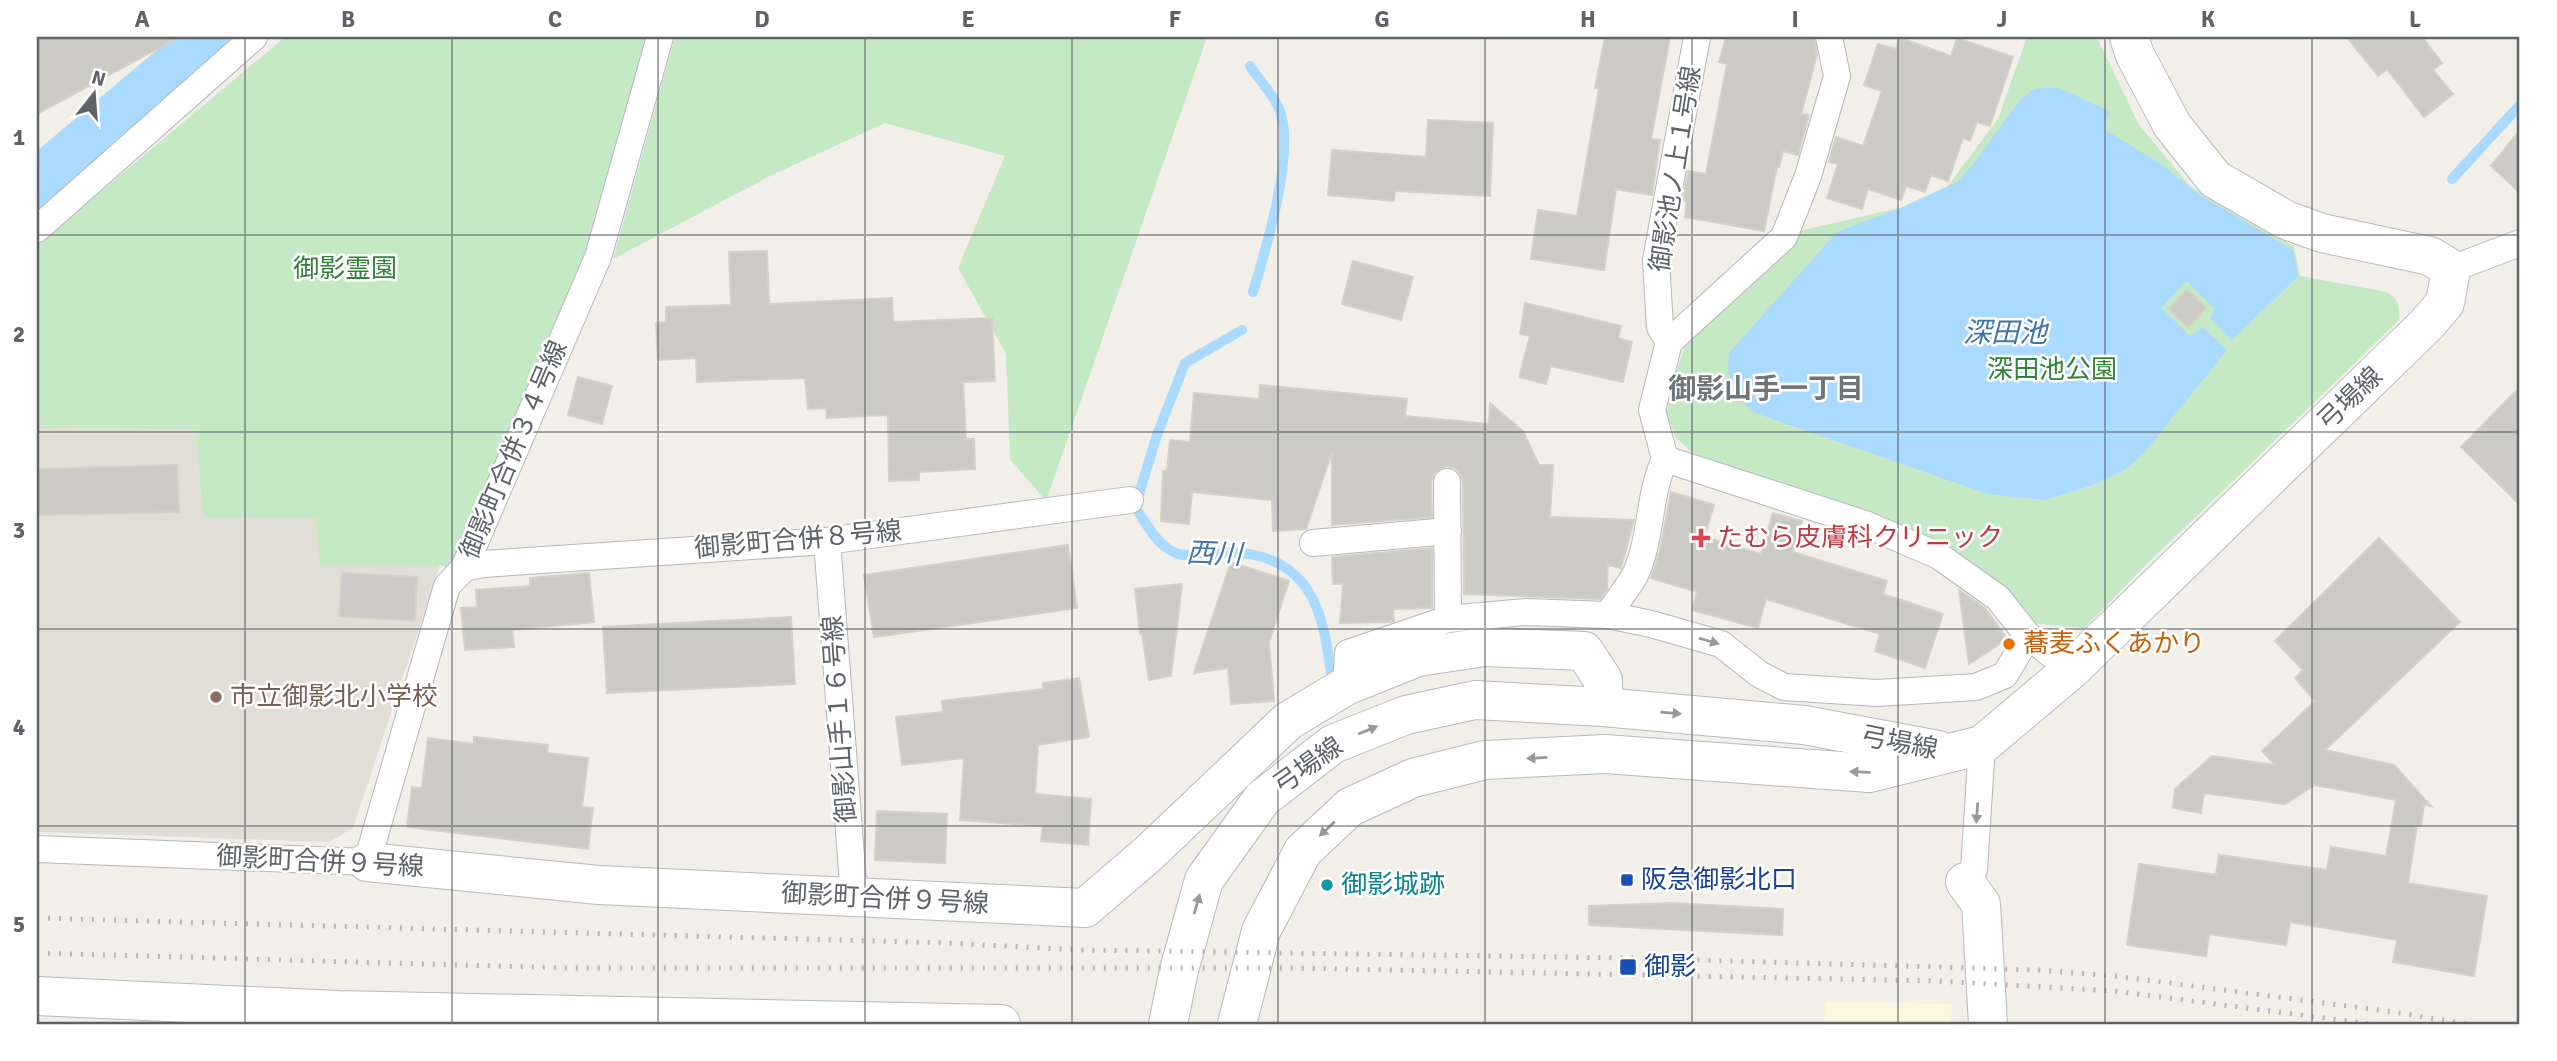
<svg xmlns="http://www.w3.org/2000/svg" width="2557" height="1061" font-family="Signika,'Noto Sans JP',sans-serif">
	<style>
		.commercial { fill: #fef7e0 }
		.education { fill: #e1ded6 }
		.green { fill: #c5e8c5 }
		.water { fill: #aadaff }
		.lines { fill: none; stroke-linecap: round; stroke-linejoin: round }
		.stream { stroke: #aadaff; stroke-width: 10 }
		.river { stroke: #aadaff; stroke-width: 60 }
		.building { fill: #cccac5; stroke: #d6d1c6; stroke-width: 2 }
		.street-casing { stroke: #b5b8bc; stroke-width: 28 }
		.secondary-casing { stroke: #b6babf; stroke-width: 40 }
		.street { stroke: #fff; stroke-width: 26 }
		.secondary { stroke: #fff; stroke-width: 38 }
		.rail { stroke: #b6b7b8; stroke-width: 5; stroke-dasharray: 2 9; stroke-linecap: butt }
		.oneway { fill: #979a9d }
		.grid { fill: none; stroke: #5f6368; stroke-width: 2; stroke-opacity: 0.55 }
		.health-dot { fill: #e0444e; stroke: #fff; stroke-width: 2.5 }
		.food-dot { fill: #e8710a; stroke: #fff; stroke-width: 2.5 }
		.education-dot { fill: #8d6e63; stroke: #fff; stroke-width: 2.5 }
		.transit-dot { fill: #1a4fb4; stroke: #fff; stroke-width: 2.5 }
		.culture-dot { fill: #0f9aa8; stroke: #fff; stroke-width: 2.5 }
		.labels { text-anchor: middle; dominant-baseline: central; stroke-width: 5; stroke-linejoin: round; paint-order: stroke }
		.street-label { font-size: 26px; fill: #5f6368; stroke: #fff }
		.park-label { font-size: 26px; fill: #348238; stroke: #fff }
		.health-label { font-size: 26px; fill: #be3a42; stroke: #fff; text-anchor: start }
		.food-label { font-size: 26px; fill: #c56008; stroke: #fff; text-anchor: start }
		.education-label { font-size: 26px; fill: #785e54; stroke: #fff; text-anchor: start }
		.transit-label { font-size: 26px; fill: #164399; stroke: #fff; text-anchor: start }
		.culture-label { font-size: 26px; fill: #0d838f; stroke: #fff; text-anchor: start }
		.water-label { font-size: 28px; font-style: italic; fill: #4174aa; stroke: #fff }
		.neighbourhood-label { font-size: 28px; font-weight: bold; fill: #70757a; stroke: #fff }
		.neatline { fill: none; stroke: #5f6368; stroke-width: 2.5 }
		.grid-label { font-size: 23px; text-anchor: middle; font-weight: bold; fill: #5f6368 }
	</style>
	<rect width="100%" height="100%" fill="#f1efe8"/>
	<!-- commercial -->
	<path class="commercial" d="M1825,1002L1952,1004L1951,1024H1824Z"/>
	<!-- education -->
	<path class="education" d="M37,428L195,429L203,518H317L321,565H440L353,828L329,842L37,832Z"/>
	<!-- green -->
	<g class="green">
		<path d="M285,37H646L586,253L455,570L440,565H320L316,518H203L195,429L37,428V245Z"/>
		<path d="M675,37H1207L1046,501L1010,459L1006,354L958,268L1005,156L885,123L770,176L613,259Z"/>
		<path d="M2027,37H2088L2098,40L2139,125L2190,186L2294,246L2300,276L2387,292C2399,300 2400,306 2399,320L2146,565L2084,628L2029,623C2002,588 1988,569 1948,547L1700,459L1675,437L1667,414L1672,382L1685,347L1799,231L1938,199L1998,119Z"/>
	</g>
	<!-- water -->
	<path class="water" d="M2042,88H2059L2109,111L2104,129L2162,165L2200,195L2293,250L2298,276L2232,340L2210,318L2215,309L2187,281L2161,308L2190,336L2202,327L2227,350L2143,454L2126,469L2098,483L2045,500L1988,494L1756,413C1735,399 1725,379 1729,353L1837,232L1898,209L1957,182L1971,167L2020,100L2031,91Z"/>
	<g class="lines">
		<!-- stream -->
		<g class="stream">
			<path d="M1250,66C1259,80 1275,96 1280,111C1295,153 1266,249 1253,292"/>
			<path d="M2452,179L2520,105"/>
			<path d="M1242,330L1185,363L1157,435L1135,507C1149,527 1158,549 1182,555C1207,555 1236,550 1259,556C1316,571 1324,622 1331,673"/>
		</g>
		<!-- river -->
		<path class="river" d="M37,190L219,37"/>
	</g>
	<!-- building -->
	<g class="building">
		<path d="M37,37H179L37,114Z"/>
		<path d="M1605,37H1670L1651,139L1660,140L1652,195L1616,189L1604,270L1531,259L1538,210L1577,216L1599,89L1595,88Z"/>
		<path d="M1726,37H1814L1817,55L1801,114L1809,115L1798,155L1783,151L1779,167L1777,166L1764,231L1685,217L1687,201H1683L1688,171L1706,174L1727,64L1719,62Z"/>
		<path d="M2347,37H2422L2442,63L2433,70L2453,94L2424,117L2387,69L2378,76Z"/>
		<path d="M1900,38L1951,56L1957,38L2013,57L1990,126L1977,122L1970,141L1963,138L1948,181L1931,175L1925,192L1906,186L1901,200L1868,189L1862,209L1827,198L1838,164L1829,162L1836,137L1863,146L1882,91L1864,85L1878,44L1896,49Z"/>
		<path d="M1428,120L1493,123L1490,196L1395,191L1394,201L1328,195L1332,150L1426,157Z"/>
		<path d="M2520,130V193L2491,166Z"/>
		<path d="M767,251L769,304L892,298L893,322L992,318L995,381L963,382L966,439H974L975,469L919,472V480L889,481L888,415L827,418L826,408L808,409L805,378L697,382L696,358L658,360L656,323L666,322V307L731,305L729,252Z"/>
		<path d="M1353,261L1413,277L1401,320L1342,304Z"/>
		<path d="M2187,290L2206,308L2188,327L2169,309Z"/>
		<path d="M1525,303L1621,326L1618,338L1632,342L1623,382L1551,366L1546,384L1519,377L1530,336L1520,334Z"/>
		<path d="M578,377L612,386L602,424L568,415Z"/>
		<path d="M1260,385L1407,399L1405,416L1489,424L1490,403L1523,431L1539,465H1553L1550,517L1634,520L1621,568L1608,565L1607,589L1600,599L1464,594L1463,482L1460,473L1454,468L1446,466L1434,474L1431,482L1432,517L1332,525V452L1306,529L1273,531L1272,500L1192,492L1189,524L1161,521L1163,471H1167L1170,440L1190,442L1194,393L1259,399Z"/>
		<path d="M2520,387V505L2461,447Z"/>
		<path d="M177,465L179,512L37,515V469Z"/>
		<path d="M1671,492L1714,505L1704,537L1761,554L1773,513L1802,521L1793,552L1887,581L1883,594L1943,614L1925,668L1875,651L1880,634L1766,599L1758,628L1692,610L1697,592L1651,578L1660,550Z"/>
		<path d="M2379,538L2460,622L2325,750L2394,765L2431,806L2424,804L2421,826L2417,825L2408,883L2487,896L2474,976L2393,962L2397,940L2290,922L2286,945L2209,934L2206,956L2127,945L2139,864L2216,875L2219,855L2327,870L2331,847L2386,856L2396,800L2315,785L2285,804L2204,793L2201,813L2173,808L2175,789L2212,756L2275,765L2262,751L2315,701L2295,678L2303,670L2275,641Z"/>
		<path d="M1068,545L1077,608L874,637L864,575Z"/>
		<path d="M1432,548V608L1393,609L1394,621L1390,622L1340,623L1343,584H1333L1332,557Z"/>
		<path d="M1231,562L1289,581L1269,642L1274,701L1231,704L1228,668L1194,673Z"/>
		<path d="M342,573L417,577L415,621L339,616Z"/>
		<path d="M589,573L594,622L512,630L514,647L465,650L461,608L477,607L476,590L530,586V578Z"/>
		<path d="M1182,584L1171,676L1149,680L1142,633L1140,634L1135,589Z"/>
		<path d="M1959,590L1985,608L2007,639L1969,664Z"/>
		<path d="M791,617L795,684L607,693L603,627Z"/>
		<path d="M1079,678L1089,737L1038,745L1035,794L1091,799L1088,845L1041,841L1043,826L960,820L964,758L902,765L896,717L943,712L942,701L1044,689L1043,683Z"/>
		<path d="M474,737L548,745L547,753L588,758L582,807L593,808L588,849L407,827L412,787L422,788L428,738L474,744Z"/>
		<path d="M877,811L947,814L945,863L875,860Z"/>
		<path d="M1672,903L1783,909L1782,935L1589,925V906Z"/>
	</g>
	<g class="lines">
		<!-- street casing -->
		<g class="street-casing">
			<g id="street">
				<path d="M37,229L254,37"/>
				<path d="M2451,269L2520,243"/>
				<path d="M1669,342L1660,327L1656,260L1697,37"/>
				<path d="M1665,459L1865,524L1939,556L1998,598L2028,636L2071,670"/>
				<path d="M1447,482L1448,619"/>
				<path d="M827,541L854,897"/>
				<path d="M1313,543L1448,531"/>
				<path d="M464,568L483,564L827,541L1130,500"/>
				<path d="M1608,615C1616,602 1627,589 1635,575C1652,539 1648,495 1665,459L1652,410L1669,342L1784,237L1808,176L1837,76L1829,37"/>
				<path d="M1346,686L1348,653L1448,619L1526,612L1608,615L1651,624L1721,644L1759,674L1784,687L1877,693L1976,687L2005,675L2028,636"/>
				<path d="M37,849L367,862L447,586L464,568L598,257L660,37"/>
				<path d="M1965,882L1974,870L1982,745"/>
			</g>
		</g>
		<!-- secondary casing -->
		<g class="secondary-casing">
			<g id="secondary">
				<path d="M367,862L599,885L1085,908L1148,854L1288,721L1346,686L1418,657L1485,647L1584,651L1603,680V707"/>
				<path d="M1965,882L1981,904L1988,1024"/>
				<path d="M37,996L338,1010L1001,1024"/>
				<path d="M1168,1024L1179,970L1204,880L1262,799L1333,744L1406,715L1475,700L1603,707L1804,725L1938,750"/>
				<path d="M1237,1024L1261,931L1303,851L1350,807L1413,778L1485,760L1605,754L1869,773L1982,745L2071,670L2426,325L2445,303L2451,269L2430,256L2322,233L2286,220L2215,179L2172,125L2135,55L2129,37"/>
			</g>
		</g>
		<!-- street -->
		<use href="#street" class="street"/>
		<!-- secondary -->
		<use href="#secondary" class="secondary"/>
		<!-- rail -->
		<g class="rail">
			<path d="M37,918L946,943L1082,950L1629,958L2039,970L2115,976L2394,1012L2466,1024"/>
			<path d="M37,953L565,968H1295L1937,981L2114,991L2371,1024"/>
		</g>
	</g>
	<!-- one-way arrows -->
	<defs><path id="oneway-solid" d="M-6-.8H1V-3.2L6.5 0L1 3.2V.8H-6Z" transform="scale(1.75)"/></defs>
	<g class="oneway">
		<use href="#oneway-solid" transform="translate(1709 641) rotate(16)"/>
		<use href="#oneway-solid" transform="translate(1671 713) rotate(5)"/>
		<use href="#oneway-solid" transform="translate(1368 730) rotate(-22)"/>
		<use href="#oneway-solid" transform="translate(1537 758) rotate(177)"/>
		<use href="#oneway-solid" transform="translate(1860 772) rotate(-178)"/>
		<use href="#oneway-solid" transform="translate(1977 813) rotate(94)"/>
		<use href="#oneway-solid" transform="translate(1327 829) rotate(137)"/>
		<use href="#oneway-solid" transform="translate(1197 904) rotate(-74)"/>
	</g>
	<!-- grid -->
	<path class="grid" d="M245,37V1024M452,37V1024M658,37V1024M865,37V1024M1072,37V1024M1278,37V1024M1485,37V1024M1692,37V1024M1898,37V1024M2105,37V1024M2312,37V1024M37,235H2520M37,432H2520M37,629H2520M37,826H2520"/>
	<!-- markers -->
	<path class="health-dot" d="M1697.5 527.5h7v7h7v7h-7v7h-7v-7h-7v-7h7z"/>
	<circle class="food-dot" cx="2009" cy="644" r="7"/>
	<circle class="education-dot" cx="216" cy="697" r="7"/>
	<g class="transit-dot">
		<rect x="1620" y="873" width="14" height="14" rx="3.5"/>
		<rect x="1619" y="958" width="18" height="18" rx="3.5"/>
	</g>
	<circle class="culture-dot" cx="1327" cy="885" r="7"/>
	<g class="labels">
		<!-- street labels -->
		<g class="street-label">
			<text transform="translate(1676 169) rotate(-81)">御影池ノ上１号線</text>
			<text transform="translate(2350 399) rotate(-44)">弓場線</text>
			<text transform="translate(514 450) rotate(-67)">御影町合併３４号線</text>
			<text transform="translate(798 540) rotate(-5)">御影町合併８号線</text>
			<text transform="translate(840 719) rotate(-94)">御影山手１６号線</text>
			<text transform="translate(1899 743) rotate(11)">弓場線</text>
			<text transform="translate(1308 766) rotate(-35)">弓場線</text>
			<text transform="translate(320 862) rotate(3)">御影町合併９号線</text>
			<text transform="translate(885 899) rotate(3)">御影町合併９号線</text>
		</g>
		<!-- park labels -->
		<g class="park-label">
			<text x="345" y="269">御影霊園</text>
			<text x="2052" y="370">深田池公園</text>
		</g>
		<!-- health labels -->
		<g class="health-label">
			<text x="1717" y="538">たむら皮膚科クリニック</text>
		</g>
		<!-- food labels -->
		<g class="food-label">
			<text x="2023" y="644">蕎麦ふくあかり</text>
		</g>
		<!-- education labels -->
		<g class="education-label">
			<text x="230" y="697">市立御影北小学校</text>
		</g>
		<!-- transit labels -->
		<g class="transit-label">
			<text x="1641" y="880">阪急御影北口</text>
			<text x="1644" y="967">御影</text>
		</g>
		<!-- culture labels -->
		<g class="culture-label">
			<text x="1341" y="885">御影城跡</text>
		</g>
		<!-- water labels -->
		<g class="water-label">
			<text x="2005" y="333">深田池</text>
			<text transform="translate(1214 554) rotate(2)">西川</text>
		</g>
		<!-- neighbourhood labels -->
		<g class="neighbourhood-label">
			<text x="1766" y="389">御影山手一丁目</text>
		</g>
	</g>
	<!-- border -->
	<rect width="2557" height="1061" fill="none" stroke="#ffffff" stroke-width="77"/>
	<!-- north arrow -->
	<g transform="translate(94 94) rotate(17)" stroke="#ffffff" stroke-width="5" paint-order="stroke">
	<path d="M0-5L12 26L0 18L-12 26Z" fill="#5f6368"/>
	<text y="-10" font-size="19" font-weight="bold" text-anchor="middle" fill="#5f6368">N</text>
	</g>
	<rect x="38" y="38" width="2480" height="985" class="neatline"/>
	<g class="grid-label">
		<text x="142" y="27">A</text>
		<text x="348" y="27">B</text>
		<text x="555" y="27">C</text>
		<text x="762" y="27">D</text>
		<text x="968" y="27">E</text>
		<text x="1175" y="27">F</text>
		<text x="1382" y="27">G</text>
		<text x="1588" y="27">H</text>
		<text x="1795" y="27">I</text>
		<text x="2002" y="27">J</text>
		<text x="2208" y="27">K</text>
		<text x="2415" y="27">L</text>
		<text x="19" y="145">1</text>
		<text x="19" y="342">2</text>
		<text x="19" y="538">3</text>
		<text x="19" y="735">4</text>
		<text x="19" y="932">5</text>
	</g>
</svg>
